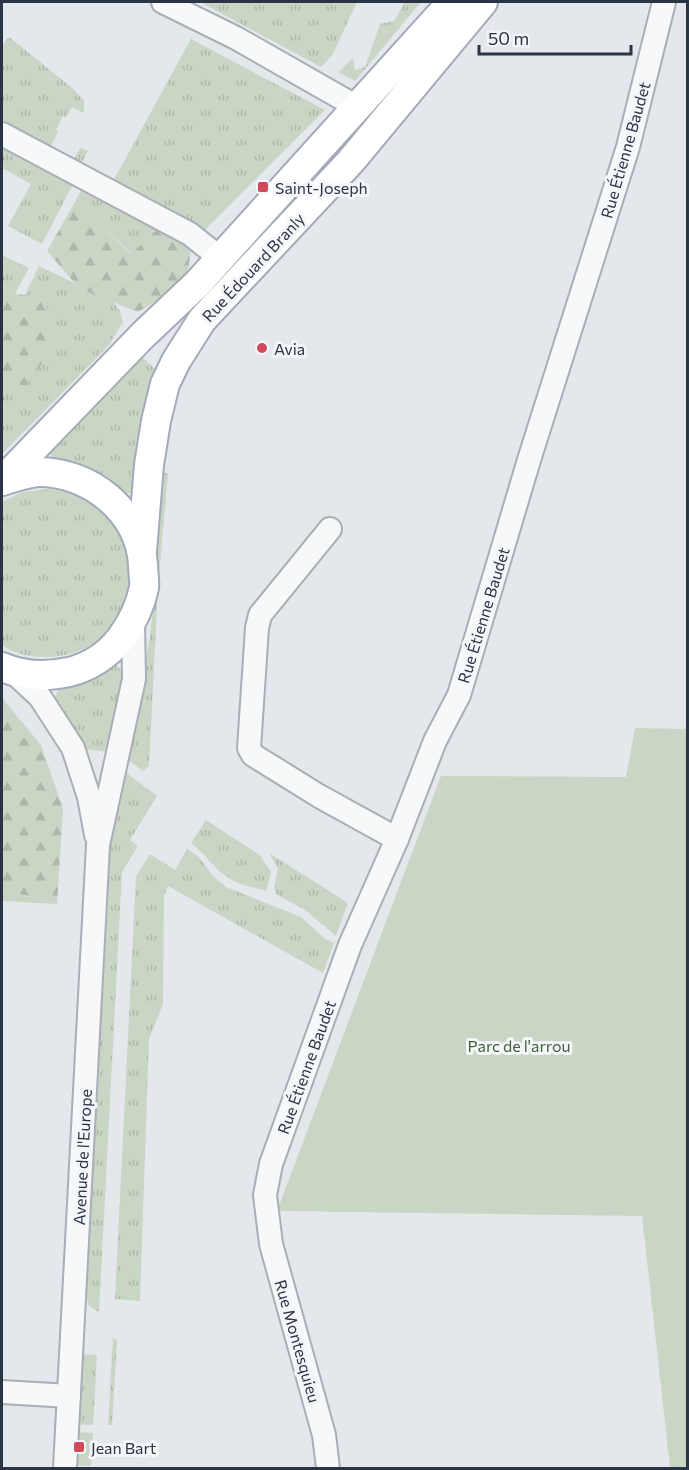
<svg xmlns="http://www.w3.org/2000/svg" width="689" height="1470" font-family="Commissioner,sans-serif">
	<style>
		.grass { fill: url(#grass-tufts) }
		.forest { fill: url(#forest-firs) }
		.green { fill: #c9d6c5 }
		.lines { fill: none; stroke-linecap: round; stroke-linejoin: round }
		.minor-casing { stroke: #a9aeb7; stroke-width: 26 }
		.major-casing { stroke: #a3abb8; stroke-width: 32 }
		.minor { stroke: #f7f8fa; stroke-width: 22 }
		.major { stroke: #fff; stroke-width: 28 }
		.poi-dot { fill: #d1495b; stroke: #f4f6f9; stroke-width: 2 }
		.labels { text-anchor: middle; dominant-baseline: central; stroke-width: 6; stroke-linejoin: round; paint-order: stroke }
		.street-label { font-size: 16px; fill: #2b3445; stroke: #f4f6f9 }
		.poi-label { font-size: 16px; fill: #2b3445; stroke: #f4f6f9; text-anchor: start }
		.park-label { font-size: 16px; fill: #3f6138; stroke: #f4f6f9 }
	</style>
	<defs>
		<pattern id="grass-tufts" width="24" height="20" patternUnits="userSpaceOnUse" patternTransform="scale(1.5)"><rect width="24" height="20" fill="#c9d6c5"/><path d="M3 7l-1-3M5 7V3M7 7l1-3M15 17l-1-3M17 17v-4M19 17l1-3" fill="none" stroke="#adb8ab"/></pattern>
		<pattern id="forest-firs" width="22" height="20" patternUnits="userSpaceOnUse" patternTransform="scale(1.5)"><rect width="22" height="20" fill="#c9d6c5"/><path d="M5 1l3.5 6h-7zM16 11l3.5 6h-7z" fill="#adb8ab"/></pattern>
	</defs>
	<rect width="100%" height="100%" fill="#e4e7ec"/>
	<!-- grass -->
	<g class="grass">
		<path d="M200,2H357L333,54L321,67Z"/>
		<path d="M405,2H421L355,81L338,72L353,58L355,70L365,67L380,24L394,21Z"/>
		<path d="M9,37L71,87L84,101V113L72,107L66,118L63,116L56,130L58,132L51,146L74,159L80,148L88,151L78,169L2,129V46Z"/>
		<path d="M191,39L325,110L199,236L111,185Z"/>
		<path d="M2,138L76,178L42,244L8,226L31,184L2,168Z"/>
		<path d="M84,185L187,238L132,254L75,202Z"/>
		<path d="M2,255L29,268L15,294L2,292Z"/>
		<path d="M39,266L74,283L80,289L113,302L120,311L123,322L109,345L2,454V382L26,386L46,299L25,295Z"/>
		<path d="M138,353L155,369C151,400 134,430 135,461L145,467L135,494C114,492 115,483 99,473C88,467 69,462 57,463L49,452Z"/>
		<path d="M159,470L168,474L158,587L149,766L143,771L129,761V752L150,636L156,577L150,520Z"/>
		<path d="M49,489C68,492 86,496 100,508C160,560 124,658 45,657C30,657 14,654 2,645V502L22,492Z"/>
		<path d="M114,664L129,676L108,752L85,749L74,726L54,699L58,691L63,686Z"/>
		<path d="M124,771L157,796L130,840L138,846L122,872L99,1312L89,1306L85,1292L108,848Z"/>
		<path d="M206,820L260,855L271,872L266,891C256,888 244,886 234,881C217,873 207,855 191,843Z"/>
		<path d="M187,849L199,857L213,876L226,887L301,917L325,939L334,943L323,973L168,886L164,896L163,1004L149,1039L140,1301L115,1299L136,876L150,854L175,870Z"/>
		<path d="M269,853L348,903L336,936L305,910L276,894L274,889L278,868Z"/>
		<path d="M2,889L57,904L2,901Z"/>
		<path d="M113,1337L117,1341L112,1425H108Z"/>
		<path d="M81,1354L97,1355L93,1425L77,1424Z"/>
		<path d="M77,1432L93,1433L91,1466L75,1465Z"/>
	</g>
	<!-- forest -->
	<g class="forest">
		<path d="M75,202L131,254L161,226L192,245L186,283L138,312L80,289L47,251Z"/>
		<path d="M2,292L46,298L52,350L26,386L2,382Z"/>
		<path d="M2,698L41,745L63,809L57,904L2,889Z"/>
	</g>
	<!-- green -->
	<path class="green" d="M635,728L687,729V1468H670L642,1216L277,1211L441,776L626,777Z"/>
	<g class="lines">
		<!-- minor casing -->
		<g class="minor-casing">
			<g id="minor">
				<path d="M163,2L236,38L357,107"/>
				<path d="M2,134L190,234L220,258"/>
				<path d="M330,529L260,615L257,628L249,748L253,755L319,796L397,839"/>
				<path d="M13,672L40,697L73,748L89,797L96,835"/>
				<path d="M2,1392L69,1396"/>
				<path d="M65,1468L98,845L134,679L133,622"/>
				<path d="M328,1468L324,1435L271,1244L265,1195L271,1164L350,945L397,839L435,741L459,695L529,460L628,147L664,2"/>
			</g>
		</g>
		<!-- major casing -->
		<g class="major-casing">
			<g id="major">
				<path d="M2,481L143,335L197,284L452,2"/>
				<path d="M2,481C12,478 26,473 37,472C90,471 140,512 143,565C143,573 145,581 144,588C140,607 132,623 121,638C108,655 89,667 69,672C46,677 23,676 2,667"/>
				<path d="M142,551L149,465L156,421L165,384L176,361L202,320L351,161L483,2"/>
			</g>
		</g>
		<!-- minor -->
		<use href="#minor" class="minor"/>
		<!-- major -->
		<use href="#major" class="major"/>
	</g>
	<!-- markers -->
	<g class="poi-dot">
		<rect x="257" y="181" width="12" height="12" rx="3"/>
		<circle cx="262" cy="348" r="6"/>
		<rect x="73" y="1441" width="12" height="12" rx="3"/>
	</g>
	<g class="labels">
		<!-- street labels -->
		<g class="street-label">
			<text transform="translate(625 150) rotate(-74)">Rue Étienne Baudet</text>
			<text transform="translate(253 267) rotate(-47)">Rue Édouard Branly</text>
			<text transform="translate(483 615) rotate(-73)">Rue Étienne Baudet</text>
			<text transform="translate(306 1067) rotate(-70)">Rue Étienne Baudet</text>
			<text transform="translate(82 1157) rotate(-87)">Avenue de l'Europe</text>
			<text transform="translate(298 1341) rotate(74)">Rue Montesquieu</text>
		</g>
		<!-- poi labels -->
		<g class="poi-label">
			<text x="275" y="187">Saint-Joseph</text>
			<text x="274" y="348">Avia</text>
			<text x="91" y="1447">Jean Bart</text>
		</g>
		<!-- park labels -->
		<g class="park-label">
			<text x="519" y="1045">Parc de l'arrou</text>
		</g>
	</g>
	<!-- border -->
	<rect width="689" height="1470" fill="none" stroke="#2b3445" stroke-width="6"/>
	<!-- scale -->
	<path d="M479 45v9h152v-9" fill="none" stroke="#2b3445" stroke-width="3"/>
	<text x="488" y="45" font-size="18" fill="#2b3445" stroke="#f4f6f9" stroke-width="4.5" paint-order="stroke">50 m</text>
</svg>
